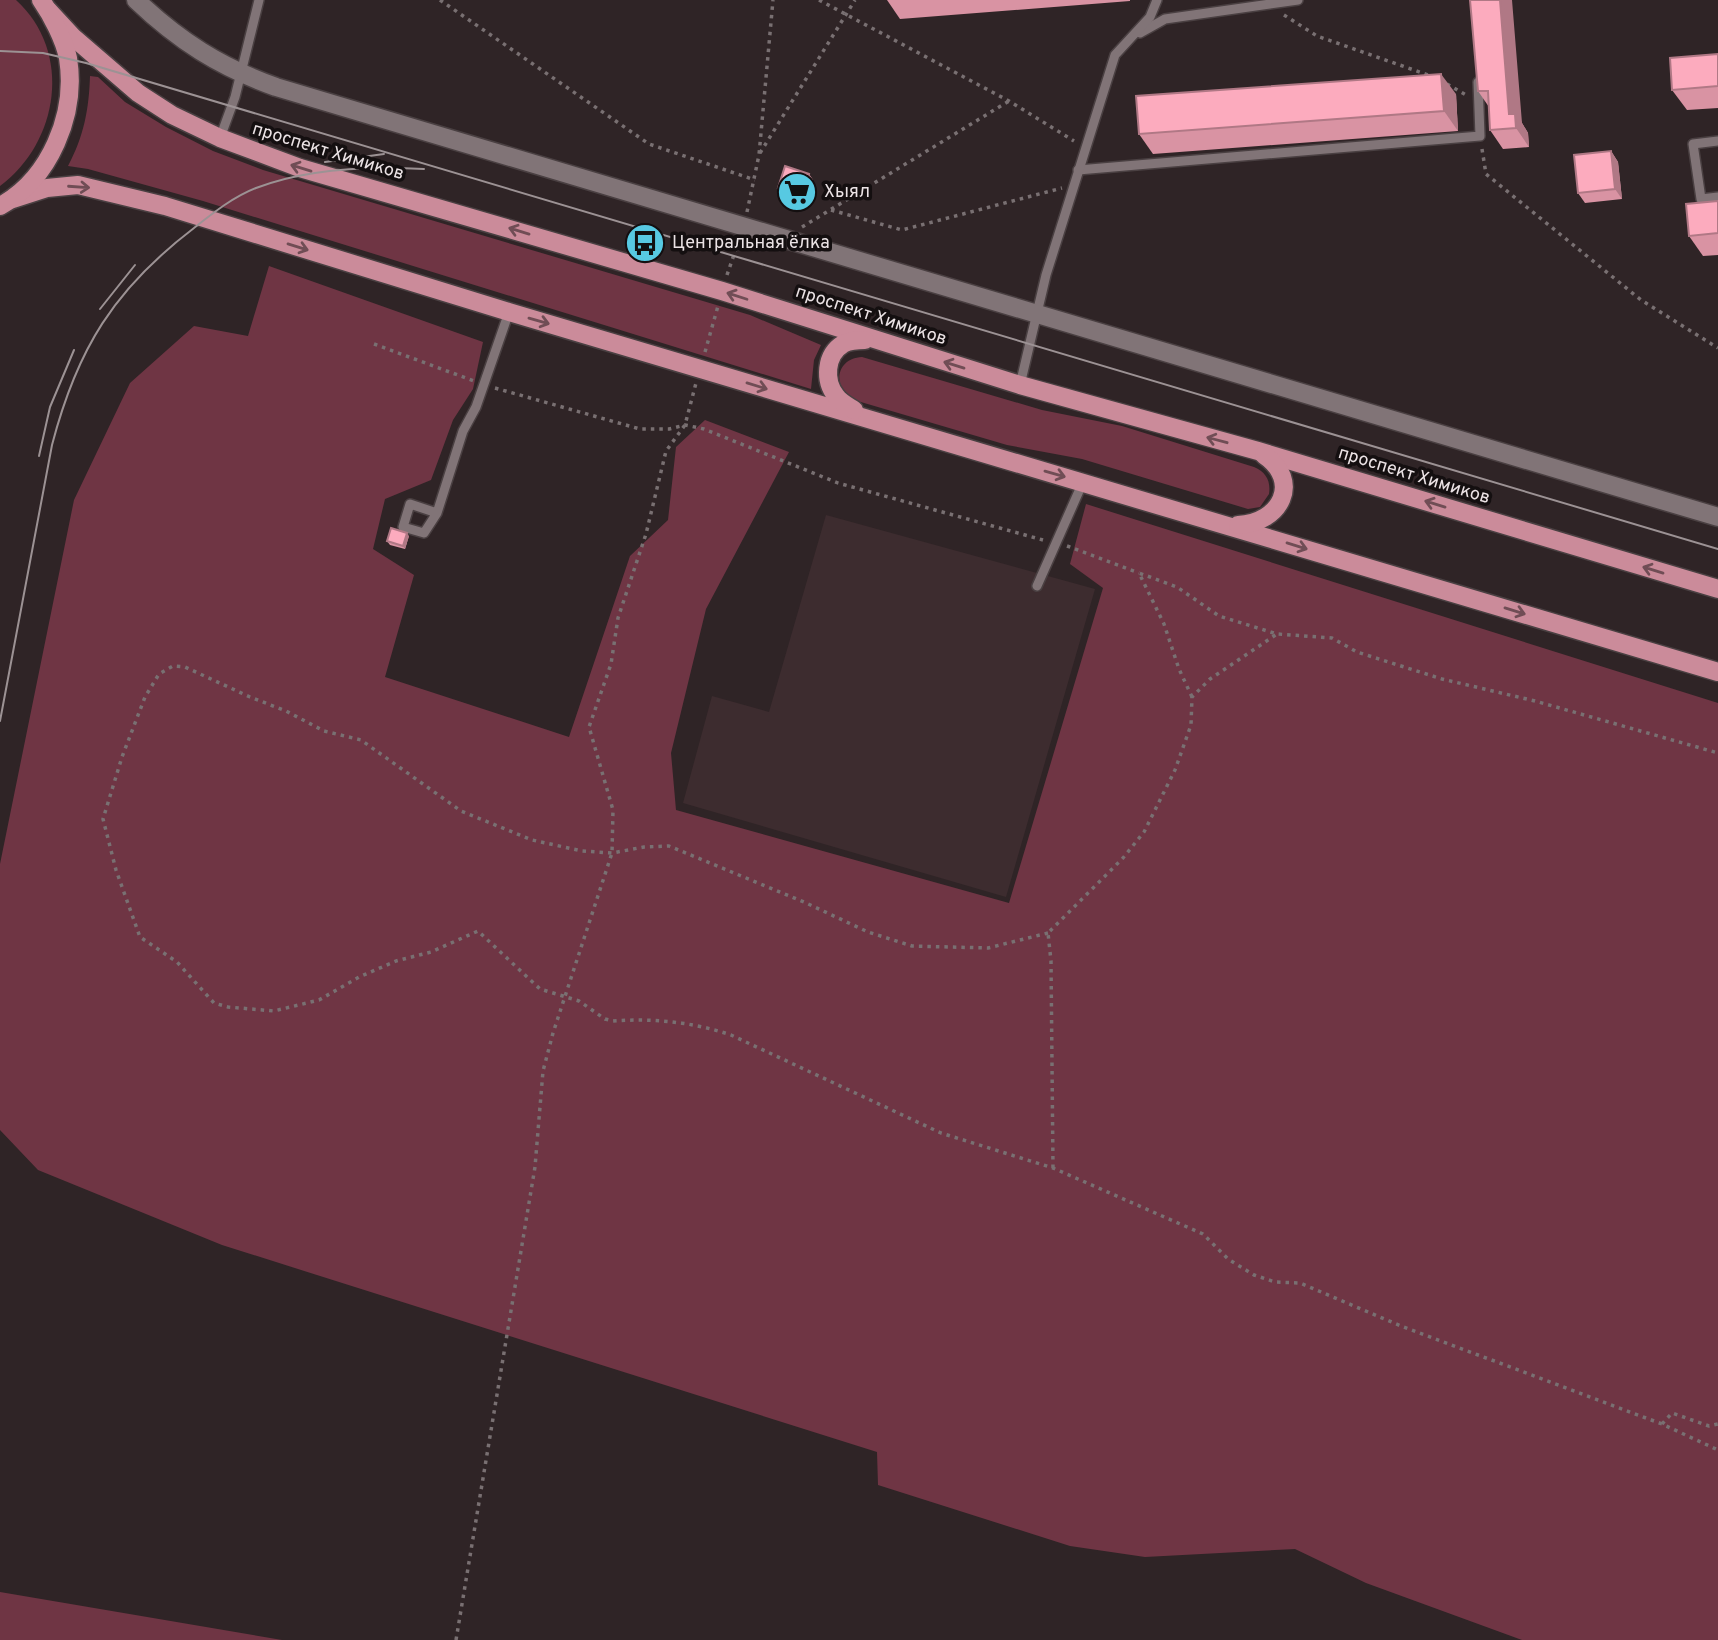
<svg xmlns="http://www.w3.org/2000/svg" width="1718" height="1640" font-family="Overpass,sans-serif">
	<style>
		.built { fill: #3d2c2f }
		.green { fill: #6f3544 }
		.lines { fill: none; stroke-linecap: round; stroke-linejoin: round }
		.service-casing { stroke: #4a4042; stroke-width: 12 }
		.minor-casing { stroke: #4a4042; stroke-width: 21 }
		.primary-casing { stroke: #4a4042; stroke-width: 21 }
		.path { stroke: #797072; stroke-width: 3.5; stroke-dasharray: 3.5 5; stroke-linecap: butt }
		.service { stroke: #817477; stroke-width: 9 }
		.minor { stroke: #817477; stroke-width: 18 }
		.primary { stroke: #cb8b9a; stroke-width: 18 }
		.tram { stroke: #9c9294; stroke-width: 2 }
		.wall { fill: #d993a3 }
		.shaded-wall { fill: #b07885 }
		.building { fill: #fcabbe; stroke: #b07885; stroke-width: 2 }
		.oneway { stroke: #704d55 }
		.labels { text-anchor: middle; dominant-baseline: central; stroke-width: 7; stroke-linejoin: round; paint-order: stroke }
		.street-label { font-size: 18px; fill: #ebe3e5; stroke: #140f10 }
		.poi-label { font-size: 18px; fill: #ebe3e5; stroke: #140f10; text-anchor: start }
	</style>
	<rect width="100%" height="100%" fill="#2f2426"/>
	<!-- built -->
	<path class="built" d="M826,515L1095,589L1006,897L683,803L712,696L769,712Z"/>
	<!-- green -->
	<g class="green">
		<path d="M0,0H16C73,52 59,142 0,186Z"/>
		<path d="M90,76L98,77L125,102L166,127L213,151L263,170L750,315L821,345L814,360L811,389L203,201L88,169L68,166C84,136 89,109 90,76Z"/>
		<path d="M269,266L483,342L473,389L453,420L431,480L385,499L373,549L414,575L385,677L569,737L630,556L668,520L676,447L705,420L789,452L706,609L671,753L676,810L1009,903L1103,588L1070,564L1086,504L1718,703V1640H1522L1366,1583L1295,1549L1145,1557L1070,1546L878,1485L877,1452L222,1245L38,1170L0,1130V864L74,500L130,383L194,326L248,336Z"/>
		<path d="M862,357L1042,410L1122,426L1254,467C1266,472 1271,481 1269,494L1260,507L1248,509L1082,459L1007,445L854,400C831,388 836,358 862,357Z"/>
		<path d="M0,1592L282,1640H0Z"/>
	</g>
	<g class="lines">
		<!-- service casing -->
		<g class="service-casing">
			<g id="service">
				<path d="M1140,33L1165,19L1298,0"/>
				<path d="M220,138L235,97L259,0"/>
				<path d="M1718,141L1693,144L1701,199L1718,197"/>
				<path d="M1078,170L1480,136L1478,82"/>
				<path d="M1020,385L1046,275L1115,55L1150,17L1157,0"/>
				<path d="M437,513L410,504L403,527L424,533L437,513L463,431L476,407L509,312"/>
				<path d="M1037,586L1083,482"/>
			</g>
		</g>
		<!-- minor casing -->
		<g class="minor-casing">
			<path id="minor" d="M136,0C179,41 220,67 276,87L1718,517"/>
		</g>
		<!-- primary casing -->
		<g class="primary-casing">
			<g id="primary">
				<path d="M48,10L73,37L138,93L172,115L220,138L300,168L722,291L1020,385L1258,451L1718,589"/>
				<path d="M13,199L47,188L78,185L165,206L509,312L1718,672"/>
				<path d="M0,206C50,179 77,114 68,58C64,39 52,16 41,0"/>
				<path d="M854,410C848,406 840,402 836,396C824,381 825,355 843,344C850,340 858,340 865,340"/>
				<path d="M1238,525C1281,523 1302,481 1264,455"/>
			</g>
		</g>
		<!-- path -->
		<g class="path">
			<path d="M440,0L649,144L755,180"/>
			<path d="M819,0L1009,101L1074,141"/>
			<path d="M1284,15L1317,36L1431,76"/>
			<path d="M1447,84L1468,96"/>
			<path d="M1482,149L1486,174L1641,300L1718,348"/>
			<path d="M760,153L855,0"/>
			<path d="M831,210L902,230L1062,188"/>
			<path d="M747,212L759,155L773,0"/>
			<path d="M802,227L1009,101"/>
			<path d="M727,275L738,243"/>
			<path d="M374,344L474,381"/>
			<path d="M705,352L718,306"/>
			<path d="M495,388L640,429H669L685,425L704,429L838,483L1043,540"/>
			<path d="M1067,546L1139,573"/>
			<path d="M1192,697L1179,669L1164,624L1139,573L1177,587L1219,616L1277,634L1332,638L1357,652L1442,679L1535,701L1718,753"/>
			<path d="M1048,933L988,948L912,946L868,932L804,902L669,846L644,847L612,853L582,851L532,840L461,811L361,740L324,731L286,711L250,697L185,667L173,666L159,674L145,697L122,757L103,819L116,870L140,937L177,962L214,1003L228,1007L274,1011L319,1000L359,977L396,961L431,952L478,931L540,989L579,1001L605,1019L613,1021C653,1018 693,1022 731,1035L941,1133L1053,1168L1203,1234L1228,1259L1254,1275L1275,1282L1300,1283L1401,1326L1662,1424L1718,1450"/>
			<path d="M1053,1168L1051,961L1048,933L1123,858L1144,832L1175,770L1191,725L1192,697L1210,679L1277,634"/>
			<path d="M1662,1424L1672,1413L1709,1426L1718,1424"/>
			<path d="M456,1640L535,1167L543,1071L553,1033L612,853L613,810L589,727L611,664L618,618L646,534L666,451L685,425L696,383"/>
		</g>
		<!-- service -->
		<use href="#service" class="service"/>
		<!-- minor -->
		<use href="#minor" class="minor"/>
		<!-- primary -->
		<use href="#primary" class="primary"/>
		<!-- tram -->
		<g class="tram">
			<path d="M0,51L43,53L86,63L1718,549"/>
			<path d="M325,162L384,154"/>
			<path d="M100,309L135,265"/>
			<path d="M39,456L50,407L74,350"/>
			<path d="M0,721L52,445C77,349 114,289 194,228C213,213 233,197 256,188C308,168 368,166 424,169"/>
		</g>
	</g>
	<!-- wall -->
	<g class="wall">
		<path d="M887,0H1130V1L900,19Z"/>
		<path d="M1470,0L1522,123L1528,133L1529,147L1503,149L1490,130L1489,107L1478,91Z"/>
		<path d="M1718,54V108L1687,110L1672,90Z"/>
		<path d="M1456,94L1458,131L1153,154L1139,134Z"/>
		<path d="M1611,151L1618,162L1622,199L1585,203L1578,193Z"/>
		<path d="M809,174L813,180L807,202L783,195L778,188Z"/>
		<path d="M1718,201V255L1703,256L1689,236Z"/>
		<path d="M409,536L405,549L390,545L387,541Z"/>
	</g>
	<!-- shaded-wall -->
	<g class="shaded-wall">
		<path d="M1500,0H1512L1522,123L1528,133L1529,147L1516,128L1509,114Z"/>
		<path d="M1441,74L1456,94L1458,131L1444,111Z"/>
		<path d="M1611,151L1618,162L1622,199L1615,189Z"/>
		<path d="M809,174L813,180L807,202L802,195Z"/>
		<path d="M407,533L409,536L405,549L403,546Z"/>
	</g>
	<!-- building -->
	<g class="building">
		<path d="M1470,0H1500L1509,114H1515L1516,128L1490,130L1488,91H1478Z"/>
		<path d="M1718,54V86L1672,90L1670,58Z"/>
		<path d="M1441,74L1444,111L1139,134L1136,96Z"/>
		<path d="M1611,151L1615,189L1578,193L1574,155Z"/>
		<path d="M785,166L809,174L802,195L778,188Z"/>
		<path d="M1718,201V233L1689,236L1686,204Z"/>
		<path d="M391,528L407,533L403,546L387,541Z"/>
	</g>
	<!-- one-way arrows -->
	<defs><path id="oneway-shaft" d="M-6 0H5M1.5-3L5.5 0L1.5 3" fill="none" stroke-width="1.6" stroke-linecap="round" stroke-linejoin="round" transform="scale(1.75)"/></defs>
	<g class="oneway">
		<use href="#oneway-shaft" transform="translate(301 168) rotate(-163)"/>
		<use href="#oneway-shaft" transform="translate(79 187) rotate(4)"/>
		<use href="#oneway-shaft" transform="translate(519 231) rotate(-163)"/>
		<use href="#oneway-shaft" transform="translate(298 247) rotate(17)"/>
		<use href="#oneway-shaft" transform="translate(737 296) rotate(-162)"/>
		<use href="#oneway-shaft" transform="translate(539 321) rotate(16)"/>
		<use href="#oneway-shaft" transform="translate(954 365) rotate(-163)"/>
		<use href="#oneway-shaft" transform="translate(757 386) rotate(17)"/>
		<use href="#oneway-shaft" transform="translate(1217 440) rotate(-165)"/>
		<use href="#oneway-shaft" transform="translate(1055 474) rotate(16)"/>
		<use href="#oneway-shaft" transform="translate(1435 504) rotate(-163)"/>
		<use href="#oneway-shaft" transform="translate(1297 546) rotate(17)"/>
		<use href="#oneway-shaft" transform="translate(1653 570) rotate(-163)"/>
		<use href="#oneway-shaft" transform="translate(1515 611) rotate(17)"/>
	</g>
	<!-- icons -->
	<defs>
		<g id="supermarket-disc" transform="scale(2.0125)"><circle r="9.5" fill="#57c9e2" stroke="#140f10"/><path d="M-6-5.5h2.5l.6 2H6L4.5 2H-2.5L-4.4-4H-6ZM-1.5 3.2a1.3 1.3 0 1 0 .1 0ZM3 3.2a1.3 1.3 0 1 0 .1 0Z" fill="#111"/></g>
		<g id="bus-disc" transform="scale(2.0125)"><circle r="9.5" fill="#57c9e2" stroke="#140f10"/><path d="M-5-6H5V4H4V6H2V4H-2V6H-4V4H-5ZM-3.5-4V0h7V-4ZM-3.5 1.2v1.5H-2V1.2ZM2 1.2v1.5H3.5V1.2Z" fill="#111"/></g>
	</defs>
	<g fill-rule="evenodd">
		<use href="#supermarket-disc" x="797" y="192"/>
		<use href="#bus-disc" x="645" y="243"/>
	</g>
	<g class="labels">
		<!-- street labels -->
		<g class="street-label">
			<text transform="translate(328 152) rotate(17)">проспект Химиков</text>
			<text transform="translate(871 316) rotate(18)">проспект Химиков</text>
			<text transform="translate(1414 476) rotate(17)">проспект Химиков</text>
		</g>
		<!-- poi labels -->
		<g class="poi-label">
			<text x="824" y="192">Хыял</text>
			<text x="672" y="243">Центральная ёлка</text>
		</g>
	</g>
</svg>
